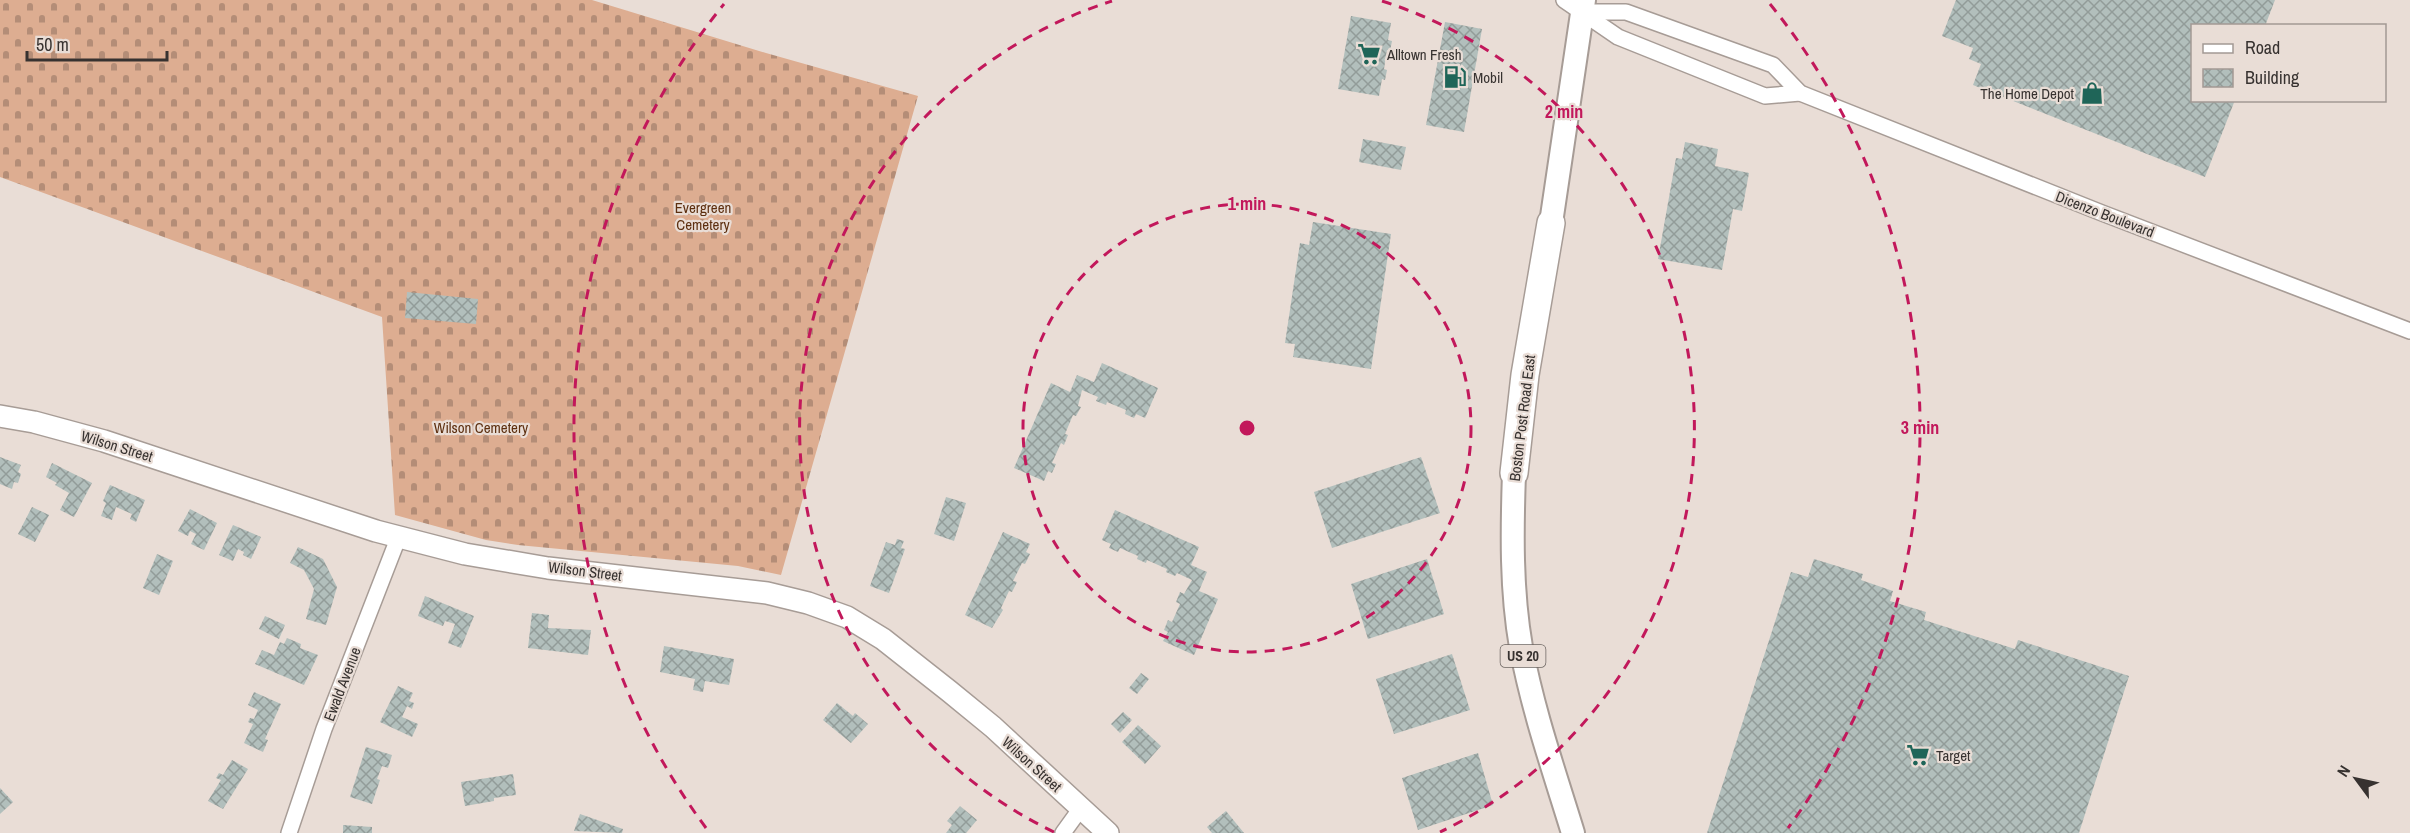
<svg xmlns="http://www.w3.org/2000/svg" width="2410" height="833" font-family="'Archivo Narrow',sans-serif">
	<style>
		.cemetery { fill: url(#cemetery-stones) }
		.building { fill: url(#building-cross-hatch) }
		.lines { fill: none; stroke-linecap: round; stroke-linejoin: round }
		.street-casing { stroke: #a79c96; stroke-width: 18 }
		.secondary-casing { stroke: #a79c96; stroke-width: 24 }
		.primary-casing { stroke: #a79c96; stroke-width: 26 }
		.highway-casing { stroke: #a79c96; stroke-width: 30 }
		.street { stroke: #fff; stroke-width: 15 }
		.secondary { stroke: #fff; stroke-width: 21 }
		.primary { stroke: #fff; stroke-width: 22 }
		.highway { stroke: #fff; stroke-width: 27 }
		.ring { fill: none; stroke: #c2185b; stroke-width: 3; stroke-dasharray: 10 8 }
		.labels { text-anchor: middle; dominant-baseline: central; stroke-width: 4.5; stroke-linejoin: round; paint-order: stroke }
		.shield { fill: #e9ddd6; stroke: #6c6562; stroke-width: 1.5 }
		.shield-label { font-size: 14px; font-weight: bold; fill: #373230 }
		.poi-label { font-size: 15px; fill: #373230; stroke: #e9ddd6; text-anchor: start }
		.park-label { font-size: 15px; fill: #5d2f0f; stroke: #e9ddd6 }
		.street-label { font-size: 15px; fill: #373230; stroke: #e9ddd6 }
		.centre { fill: #c2185b; stroke: #e9ddd6; stroke-width: 3 }
		.ring-label { font-size: 18px; text-anchor: middle; font-weight: bold; fill: #c2185b; stroke: #e9ddd6; stroke-width: 4.5; stroke-linejoin: round; paint-order: stroke }
	</style>
	<defs>
		<pattern id="cemetery-stones" width="16" height="16" patternUnits="userSpaceOnUse" patternTransform="scale(1.5)"><rect width="16" height="16" fill="#ddad91"/><path d="M2 7V4a2 2 0 0 1 4 0v3zM10 15v-3a2 2 0 0 1 4 0v3z" fill="#b48d77"/></pattern>
		<pattern id="building-cross-hatch" width="8" height="8" patternUnits="userSpaceOnUse" patternTransform="scale(1.5)"><rect width="8" height="8" fill="#b2bfbc"/><path d="M0 0l8 8M0 8l8-8" fill="none" stroke="#929c99"/></pattern>
	</defs>
	<rect width="100%" height="100%" fill="#e9ddd6"/>
	<!-- cemetery -->
	<path class="cemetery" d="M0,0H592L766,53L918,96L781,575L738,566L518,545L486,540L395,515L382,317L0,177Z"/>
	<!-- building -->
	<g class="building">
		<path d="M1956,0H2275L2265,26H2192V100H2235L2205,177L1973,85L1981,64L1969,59L1973,48L1942,36Z"/>
		<path d="M1351,16L1391,23L1388,40L1392,41L1390,51L1387,50L1384,69L1387,70L1385,80L1382,79L1379,96L1338,89Z"/>
		<path d="M1445,22L1482,29L1464,132L1426,125Z"/>
		<path d="M1363,139L1406,147L1401,170L1359,162Z"/>
		<path d="M1685,142L1718,149L1715,166L1749,173L1742,211L1733,209L1722,270L1658,259L1676,158L1682,159Z"/>
		<path d="M1313,222L1391,234L1371,369L1293,357L1295,344L1285,343L1300,243L1309,245Z"/>
		<path d="M407,292L478,299L476,324L405,318Z"/>
		<path d="M1102,363L1158,388L1145,418L1136,414L1134,418L1125,414L1126,410L1107,402L1106,405L1096,401L1098,397L1082,390L1078,406L1081,407L1076,416L1073,415L1065,434L1068,435L1064,445L1061,443L1052,463L1056,464L1052,473L1048,471L1044,481L1014,468L1051,383L1070,392L1077,375L1094,382Z"/>
		<path d="M0,457L21,465L18,472L21,474L18,483L14,482L12,489L0,484Z"/>
		<path d="M1421,457L1440,513L1332,548L1314,492Z"/>
		<path d="M52,463L92,483L74,517L60,510L69,493L55,485L57,483L46,477Z"/>
		<path d="M110,485L145,500L136,522L130,519L132,514L116,507L112,520L101,516L106,503L103,501Z"/>
		<path d="M946,497L966,503L954,541L934,534Z"/>
		<path d="M32,507L49,515L35,542L18,534Z"/>
		<path d="M190,509L217,523L204,550L191,544L196,534L190,531L188,536L178,531Z"/>
		<path d="M1115,510L1199,547L1191,565L1207,572L1199,591L1218,599L1194,655L1163,641L1168,632L1164,630L1168,620L1172,622L1180,604L1176,602L1180,592L1184,594L1192,580L1177,573L1175,576L1166,572L1167,569L1147,560L1146,563L1137,559L1138,556L1120,548L1118,552L1109,548L1111,544L1102,540Z"/>
		<path d="M233,525L261,537L251,559L243,555L244,552L238,549L233,561L219,555Z"/>
		<path d="M1003,532L1030,544L1026,552L1030,554L1025,564L1022,563L1013,581L1017,582L1012,592L1009,591L1001,608L1003,610L992,628L965,615Z"/>
		<path d="M897,539L904,541L901,548L905,549L889,593L870,586L886,542L895,545Z"/>
		<path d="M298,547L323,559L337,587L326,625L306,619L314,589L304,570L290,563Z"/>
		<path d="M157,554L173,561L159,595L143,588Z"/>
		<path d="M1427,559L1444,614L1368,639L1351,584Z"/>
		<path d="M1814,559L1863,574L1861,580L1893,591L1890,601L1926,612L1924,620L2015,649L2018,640L2129,676L2079,833H1707L1791,572L1808,577Z"/>
		<path d="M425,596L474,616L461,648L448,643L455,624L445,621L443,626L418,616Z"/>
		<path d="M532,613L549,615L548,628L591,630L588,655L528,648Z"/>
		<path d="M265,616L285,625L279,639L259,629Z"/>
		<path d="M287,638L301,644L300,648L318,655L304,685L255,664L262,650L274,655L280,642L284,644Z"/>
		<path d="M664,646L734,659L729,685L705,681L703,692L693,690L695,679L660,672Z"/>
		<path d="M1452,654L1470,710L1394,734L1376,679Z"/>
		<path d="M1141,673L1149,679L1137,694L1129,688Z"/>
		<path d="M398,686L413,693L409,701L414,703L412,709L407,706L402,717L418,724L412,737L380,722Z"/>
		<path d="M254,692L281,704L265,739L268,740L263,752L244,743L253,724L248,722L250,718L254,719L258,710L248,705Z"/>
		<path d="M837,703L853,716L855,713L868,724L851,743L823,720Z"/>
		<path d="M1123,712L1132,720L1120,733L1111,724Z"/>
		<path d="M1138,725L1161,746L1145,764L1122,742Z"/>
		<path d="M366,747L392,755L388,768L382,766L377,779L380,780L372,804L350,797Z"/>
		<path d="M1478,753L1493,805L1418,830L1402,778Z"/>
		<path d="M232,760L248,769L223,809L208,801L221,780L216,778L219,773L223,775Z"/>
		<path d="M513,774L516,795L494,798V801L465,806L461,782Z"/>
		<path d="M0,788L13,802L0,814Z"/>
		<path d="M960,806L977,820L966,833H946L952,825L947,821Z"/>
		<path d="M1226,811L1244,833H1212L1207,827Z"/>
		<path d="M580,814L623,829L622,833L574,831Z"/>
		<path d="M343,825L372,827V833H343Z"/>
	</g>
	<g class="lines">
		<!-- street casing -->
		<g class="street-casing">
			<g id="street">
				<path d="M1564,0L1618,37L1765,96L1800,93"/>
				<path d="M1582,12H1626L1773,65L1800,93L2102,213L2410,331"/>
				<path d="M289,833L324,729L399,536"/>
				<path d="M1063,833L1081,808"/>
			</g>
		</g>
		<!-- secondary casing -->
		<g class="secondary-casing">
			<path id="secondary" d="M0,416L34,422L104,441L376,531L465,554L548,568L767,593L808,603L847,617L883,639L949,691L993,727L1108,833"/>
		</g>
		<!-- primary casing -->
		<g class="primary-casing">
			<g id="primary">
				<path d="M1551,223L1584,0"/>
				<path d="M1514,473C1512,531 1511,590 1521,647C1533,711 1554,771 1573,833"/>
			</g>
		</g>
		<!-- highway casing -->
		<g class="highway-casing">
			<path id="highway" d="M1514,473L1525,375L1551,223"/>
		</g>
		<!-- street -->
		<use href="#street" class="street"/>
		<!-- secondary -->
		<use href="#secondary" class="secondary"/>
		<!-- primary -->
		<use href="#primary" class="primary"/>
		<!-- highway -->
		<use href="#highway" class="highway"/>
	</g>
	<!-- distance rings -->
	<g class="ring">
		<circle cx="1247" cy="428" r="224"/>
		<path d="M1054 832A448 448 0 0 1 1112 1M1382 1A448 448 0 0 1 1440 832"/>
		<path d="M706 828A673 673 0 0 1 724 4M1770 4A673 673 0 0 1 1788 828"/>
	</g>
	<!-- icons -->
	<defs>
		<g id="supermarket-bare" transform="scale(1.8)"><path d="M-6-5.5h2.5l.6 2H6L4.5 2H-2.5L-4.4-4H-6ZM-1.5 3.2a1.3 1.3 0 1 0 .1 0ZM3 3.2a1.3 1.3 0 1 0 .1 0Z" fill="#1f6558" stroke="#e9ddd6" stroke-width="2.5" paint-order="stroke"/></g>
		<g id="fuel-bare" transform="scale(1.8)"><path d="M-5.5-6h7V0h2V4h1.3V-2.5L3-4.5l.8-.8L6-3V5H2.5V1h-1V6h-7ZM-4.2-4.7v3.2H.2V-4.7Z" fill="#1f6558" stroke="#e9ddd6" stroke-width="2.5" paint-order="stroke"/></g>
		<g id="shop-bare" transform="scale(1.8)"><path d="M-5-2.5h2.3a2.7 3.5 0 0 1 5.4 0H5L5.5 6h-11ZM-1.5-2.5h3a1.5 2.3 0 0 0-3 0Z" fill="#1f6558" stroke="#e9ddd6" stroke-width="2.5" paint-order="stroke"/></g>
	</defs>
	<g fill-rule="evenodd">
		<use href="#supermarket-bare" x="1369" y="54"/>
		<use href="#fuel-bare" x="1455" y="77"/>
		<use href="#shop-bare" x="2092" y="93"/>
		<use href="#supermarket-bare" x="1918" y="755"/>
	</g>
	<g class="labels">
		<!-- shield labels -->
		<rect class="shield" x="1500.5" y="645" width="45" height="22" rx="4.5"/>
		<g class="shield-label">
			<text x="1523" y="656">US 20</text>
		</g>
		<!-- poi labels -->
		<g class="poi-label">
			<text x="1387" y="54">Alltown Fresh</text>
			<text x="1473" y="77">Mobil</text>
			<text x="2074" y="93" text-anchor="end">The Home Depot</text>
			<text x="1936" y="755">Target</text>
		</g>
		<!-- park labels -->
		<g class="park-label">
			<text x="703" y="207">Evergreen<tspan x="703" dy="17">Cemetery</tspan></text>
			<text x="481" y="427">Wilson Cemetery</text>
		</g>
		<!-- street labels -->
		<g class="street-label">
			<text transform="translate(2105 214) rotate(21)">Dicenzo Boulevard</text>
			<text transform="translate(1522 418) rotate(-83)">Boston Post Road East</text>
			<text transform="translate(117 446) rotate(17)">Wilson Street</text>
			<text transform="translate(585 571) rotate(7)">Wilson Street</text>
			<text transform="translate(342 684) rotate(-69)">Ewald Avenue</text>
			<text transform="translate(1032 764) rotate(42)">Wilson Street</text>
		</g>
	</g>
	<circle cx="1247" cy="428" r="9" class="centre"/>
	<g class="ring-label">
		<text x="1564" y="118">2 min</text>
		<text x="1247" y="210">1 min</text>
		<text x="1920" y="434">3 min</text>
	</g>
	<!-- legend -->
	<rect x="2191" y="24" width="195" height="78" fill="#e9ddd6" stroke="#a29994" stroke-width="1.5"/>
	<rect x="2203" y="44" width="30" height="9" fill="#ffffff" stroke="#a29994" stroke-width="1.5"/>
	<text x="2245" y="54" font-size="18" fill="#373230">Road</text>
	<rect x="2203" y="69" width="30" height="18" fill="url(#building-cross-hatch)" stroke="#a29994" stroke-width="1.5"/>
	<text x="2245" y="84" font-size="18" fill="#373230">Building</text>
	<!-- north arrow -->
	<g transform="translate(2356 779) rotate(303)" stroke="#e9ddd6" stroke-width="4.5" paint-order="stroke">
	<path d="M0-4.5L10 22L0 15L-10 22Z" fill="#373230"/>
	<text y="-9" font-size="16" font-weight="bold" text-anchor="middle" fill="#373230">N</text>
	</g>
	<!-- scale -->
	<path d="M27 51v9h140v-9" fill="none" stroke="#373230" stroke-width="3"/>
	<text x="36" y="51" font-size="18" fill="#373230" stroke="#e9ddd6" stroke-width="4.5" paint-order="stroke">50 m</text>
</svg>
